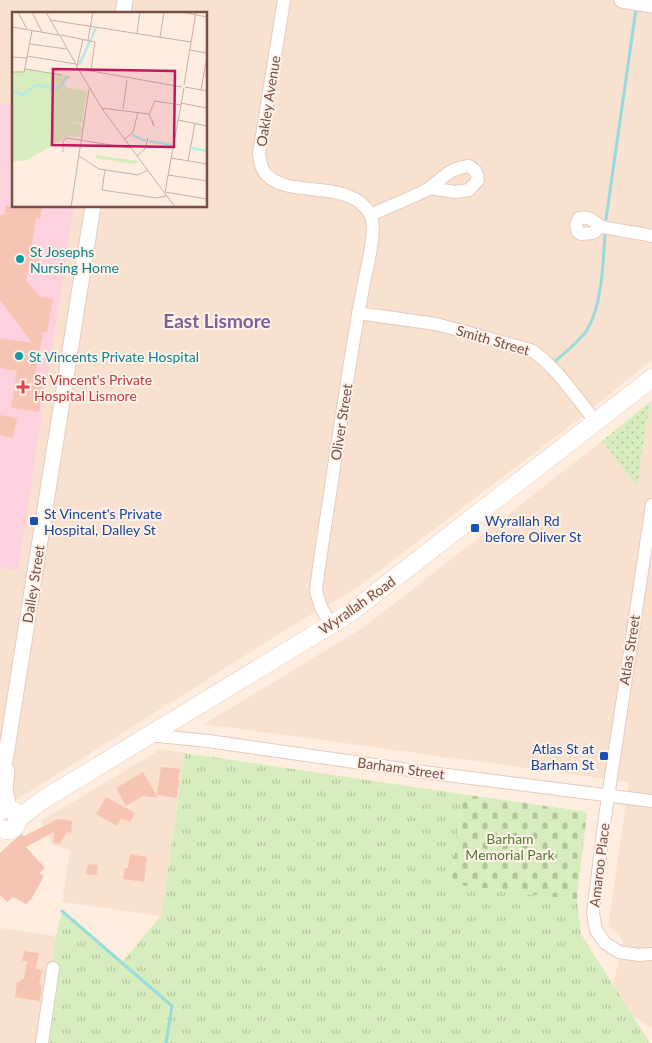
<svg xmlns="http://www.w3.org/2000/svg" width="652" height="1043" font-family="Lato,sans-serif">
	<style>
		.residential { fill: #f9e1d0; fill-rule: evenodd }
		.medical { fill: #fdd1dd }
		.grass { fill: url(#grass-tufts) }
		.cemetery { fill: url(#cemetery-stones) }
		.park { fill: url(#park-dots) }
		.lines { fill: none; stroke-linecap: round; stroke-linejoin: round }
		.stream { stroke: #97dcdc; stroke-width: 3 }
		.building { fill: #f7c4b4 }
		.minor-casing { stroke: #e5cabd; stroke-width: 14 }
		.tertiary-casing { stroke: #e5cabd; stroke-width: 17 }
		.secondary-casing { stroke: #ebc9ba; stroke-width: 19 }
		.minor { stroke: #fff; stroke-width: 12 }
		.tertiary { stroke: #fff; stroke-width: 15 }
		.secondary { stroke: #fff; stroke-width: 18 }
		.culture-dot { fill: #0f9aa8; stroke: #fff2e8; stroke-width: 2 }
		.health-dot { fill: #e0444e; stroke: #fff2e8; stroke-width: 2 }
		.transit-dot { fill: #1a4fb4; stroke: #fff2e8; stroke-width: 2 }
		.labels { text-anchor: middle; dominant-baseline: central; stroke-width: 4; stroke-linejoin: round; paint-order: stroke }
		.street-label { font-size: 14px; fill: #774f44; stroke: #fff2e8 }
		.culture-label { font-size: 14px; fill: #0d838f; stroke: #fff2e8; text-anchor: start }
		.health-label { font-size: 14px; fill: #be3a42; stroke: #fff2e8; text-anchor: start }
		.transit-label { font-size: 14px; fill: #164399; stroke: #fff2e8; text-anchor: start }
		.park-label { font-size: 14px; fill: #557939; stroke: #fff2e8 }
		.district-label { font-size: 19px; font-weight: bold; fill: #7e5f9c; stroke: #fff2e8 }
		.inset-river { fill: none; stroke: #b2eae9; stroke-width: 2.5 }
		.inset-road { fill: none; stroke: #c9aea1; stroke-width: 1 }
		.view { fill: #c2185b; fill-opacity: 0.15; stroke: #c2185b; stroke-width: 2.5 }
		.inset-edge { fill: none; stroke: #774f44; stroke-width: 2.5 }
	</style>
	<defs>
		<pattern id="grass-tufts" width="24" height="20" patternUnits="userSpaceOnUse" patternTransform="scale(1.25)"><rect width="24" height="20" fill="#d8edbd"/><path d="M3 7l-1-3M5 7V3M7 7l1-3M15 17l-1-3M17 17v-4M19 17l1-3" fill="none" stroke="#b4c29b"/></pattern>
		<pattern id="cemetery-stones" width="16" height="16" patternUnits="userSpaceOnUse" patternTransform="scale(1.25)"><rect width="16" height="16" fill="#d8edbd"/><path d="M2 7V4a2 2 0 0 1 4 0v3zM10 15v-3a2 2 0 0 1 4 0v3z" fill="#b4c29b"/></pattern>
		<pattern id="park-dots" width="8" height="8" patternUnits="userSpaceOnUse" patternTransform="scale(1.25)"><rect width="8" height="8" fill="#d8edbd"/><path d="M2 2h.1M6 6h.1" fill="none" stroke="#b4c29b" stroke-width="1.8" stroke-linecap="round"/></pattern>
	</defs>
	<rect width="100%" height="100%" fill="#ffeedf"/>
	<!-- residential -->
	<g class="residential">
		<path d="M0,0H652V360L579,419L358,587L295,624L29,792L0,808ZM14,14H206V206H14Z"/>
		<path d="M652,401V1029L632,1015L613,986L623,940L608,926L629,782L204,724L364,627L602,441L637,485L650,402Z"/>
		<path d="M161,749L185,753L161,916L62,902L70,850L52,845L41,821Z"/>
		<path d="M0,928L56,936L42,1043H0Z"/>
	</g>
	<!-- medical -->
	<path class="medical" d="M0,104L14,106V206H74L18,570L0,568Z"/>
	<!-- grass -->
	<path class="grass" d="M185,753L462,794L451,884L577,900L581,934L650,1043H42L56,936L62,911L122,962L161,916Z"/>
	<!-- cemetery -->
	<path class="cemetery" d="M462,794L587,812L577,900L451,884Z"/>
	<!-- park -->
	<path class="park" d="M650,402L637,486L602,441Z"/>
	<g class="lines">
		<!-- stream -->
		<g class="stream">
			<path d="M606,219L636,9"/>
			<path d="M553,363C563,354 580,341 587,330C602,305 603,264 605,235"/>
			<path d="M62,911L172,1006L166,1043"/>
		</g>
	</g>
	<!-- building -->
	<g class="building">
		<path d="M6,206H43L40,218H36L31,250L41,252L38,269L29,267L26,280L40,297L53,299L47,332H43L33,386L43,387L39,412L11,408L17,371L0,368V338L32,343L0,300V215H4Z"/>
		<path d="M0,415L17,418L13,438L0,435Z"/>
		<path d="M161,767L180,769L178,780H180L176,798L157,795Z"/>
		<path d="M143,772L158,798L143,796L126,806L116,788Z"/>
		<path d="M106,797L135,813L130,822L121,818L117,826L96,814Z"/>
		<path d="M58,819L72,821L71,833L67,832L60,844L53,843L54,832L26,847L45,868L39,873L44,876L32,898L26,904L13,897L7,902L0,895V853L14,840L22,834L24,836Z"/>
		<path d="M130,854L147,857L144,882L123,879L125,868H128Z"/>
		<path d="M88,864L98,865L97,875L86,874Z"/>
		<path d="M24,951L39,953L36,969L42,970L39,985H42L40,1001L15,997L17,982H20L21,979H24L27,961H22Z"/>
	</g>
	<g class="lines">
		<!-- minor casing -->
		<g class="minor-casing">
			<g id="minor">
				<path d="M284,0L259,154C260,161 261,170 267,175C290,199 350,178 370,214C378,229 366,270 363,288C352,345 344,403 335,460C329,504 321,547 316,591L321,607L331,625"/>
				<path d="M371,215C389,206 410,199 428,189C445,178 446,169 469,166C475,170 477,172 478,180L469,190L455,192L429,188"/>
				<path d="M601,227L593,233L581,234L578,232L576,225L579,218C590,216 593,221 600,226C603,228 645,234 652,236"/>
				<path d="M358,313L436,324L531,350C558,368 576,398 596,422"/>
				<path d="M652,505L605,817L593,913L596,930L605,943L619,952L639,955L652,954"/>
				<path d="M149,735L208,741L431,773L652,801"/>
				<path d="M42,1043L53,968"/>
			</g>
		</g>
		<!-- tertiary casing -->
		<g class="tertiary-casing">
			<g id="tertiary">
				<path d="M622,0L652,5"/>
				<path d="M123,14L125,0"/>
				<path d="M7,771L5,789L9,809"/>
				<path d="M0,782L6,755L93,206"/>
			</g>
		</g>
		<!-- secondary casing -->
		<g class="secondary-casing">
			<g id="secondary">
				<path d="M0,811C23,799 23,840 0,828"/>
				<path d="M18,819L41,801L350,613L652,378"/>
			</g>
		</g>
		<!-- minor -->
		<use href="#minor" class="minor"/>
		<!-- tertiary -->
		<use href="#tertiary" class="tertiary"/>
		<!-- secondary -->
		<use href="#secondary" class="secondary"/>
	</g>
	<!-- markers -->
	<g class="culture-dot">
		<circle cx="20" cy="259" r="5"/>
		<circle cx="19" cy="356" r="5"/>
	</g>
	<path class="health-dot" d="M20.5 379.5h5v5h5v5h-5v5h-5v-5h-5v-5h5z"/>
	<g class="transit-dot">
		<rect x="29" y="516" width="10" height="10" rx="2.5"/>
		<rect x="470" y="523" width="10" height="10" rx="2.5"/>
		<rect x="599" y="751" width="10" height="10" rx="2.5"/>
	</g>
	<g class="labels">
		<!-- street labels -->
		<g class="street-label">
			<text transform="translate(268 101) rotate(-81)">Oakley Avenue</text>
			<text transform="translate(493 340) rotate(16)">Smith Street</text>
			<text transform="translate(341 422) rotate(-81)">Oliver Street</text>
			<text transform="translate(33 584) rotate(-81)">Dalley Street</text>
			<text transform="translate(357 605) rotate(-35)">Wyrallah Road</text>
			<text transform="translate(629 650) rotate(-81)">Atlas Street</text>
			<text transform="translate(401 768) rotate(8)">Barham Street</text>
			<text transform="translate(599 865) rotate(-83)">Amaroo Place</text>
		</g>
		<!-- culture labels -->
		<g class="culture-label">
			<text x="30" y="251">St Josephs<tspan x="30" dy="16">Nursing Home</tspan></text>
			<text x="29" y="356">St Vincents Private Hospital</text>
		</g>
		<!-- health labels -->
		<g class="health-label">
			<text x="34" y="379">St Vincent's Private<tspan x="34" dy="16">Hospital Lismore</tspan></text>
		</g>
		<!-- transit labels -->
		<g class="transit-label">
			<text x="44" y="513">St Vincent's Private<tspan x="44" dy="16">Hospital, Dalley St</tspan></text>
			<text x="485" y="520">Wyrallah Rd<tspan x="485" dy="16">before Oliver St</tspan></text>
			<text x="594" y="748" text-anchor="end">Atlas St at<tspan x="594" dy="16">Barham St</tspan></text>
		</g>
		<!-- park labels -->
		<g class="park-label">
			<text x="510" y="838">Barham<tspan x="510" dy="16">Memorial Park</tspan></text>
		</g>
		<!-- district labels -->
		<g class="district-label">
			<text x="217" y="320">East Lismore</text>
		</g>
	</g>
	<!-- overview -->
	<g transform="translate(12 12)">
		<rect width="195" height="195" fill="#ffeedf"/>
		<path d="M13,57L57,64L51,71L56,76L75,79L70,111L59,110L57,124L15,148L0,150V60L11,61ZM84,143L126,149L127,150L121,152L83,146Z" fill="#d8edbd"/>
		<path d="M56 118a7 7 0 1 1 14 0a7 7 0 1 1-14 0Z" fill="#d8edbd"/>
		<path class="inset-river" d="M67,53L84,16M0,78L10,83L24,73L45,77L57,64M120,123L134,129M137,129L160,133M180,136L195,139"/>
		<path class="inset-road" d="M6,0L15,17M20,0L30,20M34,0L47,23M169,0L195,5M38,8L179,30M0,15L46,23M125,21L128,0M47,22L65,54M49,23L83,30L79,59M148,25L152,0M76,28L81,0M18,32L55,37M178,38L195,41M15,44L64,52M0,45L15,46M64,53L91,98L163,195M65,54L71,27M13,57L50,63M68,57L170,75M0,60H12L20,19M172,73L184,0M173,75L195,79M172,76L153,180L195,187M189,78L195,44M169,91L195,96M89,96L137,102M111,97L115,68M137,102L143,89L169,93M137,102L142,114L140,108M166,108L195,114M113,127L121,120L126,100M51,140V129L55,126L118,136M67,144L87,157L126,163L136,158M125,144L133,137L136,126L135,128M159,146L195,152M176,149L183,111M93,158L90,178L145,186L154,184M156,163L195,169M59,195L77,77"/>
		<path class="view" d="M41,57L163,59L162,135L40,133Z"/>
		<rect width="195" height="195" class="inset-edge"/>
	</g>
</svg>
